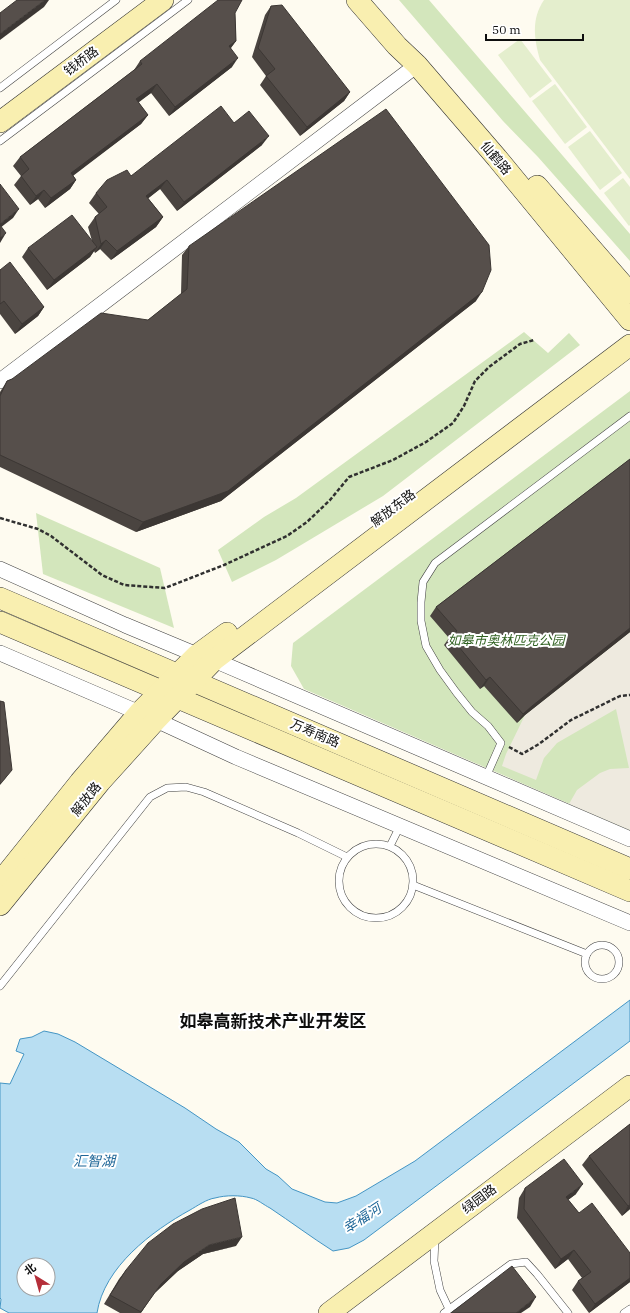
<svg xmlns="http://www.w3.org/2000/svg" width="630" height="1313" font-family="'IBM Plex Serif','Noto Sans SC',serif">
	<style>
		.green { fill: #d3e6bc }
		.pitch { fill: #e4eecd }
		.plaza { fill: #eeeadf }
		.water { fill: #b8def2; stroke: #4495c4; fill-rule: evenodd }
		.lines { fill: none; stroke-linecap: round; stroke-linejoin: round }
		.lane-casing { stroke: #414141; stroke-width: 8 }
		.street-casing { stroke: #414141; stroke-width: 16 }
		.secondary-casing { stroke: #303030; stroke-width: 22 }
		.path { stroke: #303030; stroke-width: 2.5; stroke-dasharray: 4 2; stroke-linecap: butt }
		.lane { stroke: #fff; stroke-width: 7 }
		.street { stroke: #fff; stroke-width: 15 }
		.secondary { stroke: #f9efb0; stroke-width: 21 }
		.wall { fill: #4a4440 }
		.shaded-wall { fill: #3c3734 }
		.building { fill: #564f4b; stroke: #3c3734 }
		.labels { text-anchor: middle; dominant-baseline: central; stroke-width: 4; stroke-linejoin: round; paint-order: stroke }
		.street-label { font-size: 13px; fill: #0e0e0e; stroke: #fff }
		.park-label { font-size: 13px; font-style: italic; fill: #316222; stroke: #fff }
		.water-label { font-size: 14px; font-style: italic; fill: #1f6798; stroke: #fff }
		.district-label { font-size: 17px; font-weight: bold; fill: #0e0e0e; stroke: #fff }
	</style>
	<rect width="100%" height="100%" fill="#fefbf0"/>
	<!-- green -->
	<g class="green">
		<path d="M399,0H429L630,234V261L538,157L503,121Z"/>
		<path d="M524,332L548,353L569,333L580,345L383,496L276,560L232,582L218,550L264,517L296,498Z"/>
		<path d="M630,391V830L304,689L291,666L293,643Z"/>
		<path d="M36,513L160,568L174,628L43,574Z"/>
	</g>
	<!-- pitch -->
	<g class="pitch">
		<path d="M544,0H630V179L540,60C534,39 531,19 544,0Z"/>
		<path d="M520,39L552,81L530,98L498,55Z"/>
		<path d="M555,84L587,127L565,144L532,101Z"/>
		<path d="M590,131L622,173L600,190L568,147Z"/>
		<path d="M623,178L630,187V225L629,226L604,193Z"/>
	</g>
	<!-- plaza -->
	<path class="plaza" d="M630,632V830L569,804L577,790L600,773L610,769L629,768L616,709L557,743L544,758L536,780L502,766L506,754L525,715Z"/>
	<!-- water -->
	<path class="water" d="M630,1000V1041L364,1240L349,1248L333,1251C311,1237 291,1222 270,1208C264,1205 257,1199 251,1198C240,1195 226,1195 215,1198C207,1199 197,1206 190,1210C152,1231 104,1267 97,1313H9L0,1308L1,1299L0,1298V1083L10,1084L24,1054L16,1051L20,1039L32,1037L44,1031L58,1034L75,1042L185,1108L216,1129L239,1142L266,1169L278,1176L292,1189L325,1202L337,1203L356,1196L415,1161ZM24,1265H48V1289H24Z"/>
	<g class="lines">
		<!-- lane casing -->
		<g class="lane-casing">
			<g id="lane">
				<path d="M0,88L116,0"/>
				<path d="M0,141L188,0"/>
				<path d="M486,777L501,743L488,726L472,712L456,692L440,670L426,646L421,621V602L423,582L435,563L630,416"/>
				<circle cx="376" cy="881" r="37"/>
				<path d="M390,846L400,826"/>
				<path d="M413,885L587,954"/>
				<circle cx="602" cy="962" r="17"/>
				<path d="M0,986L150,797L167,788L186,787L204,792L298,833L347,857"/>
				<path d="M435,1238L434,1261L440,1290L449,1309"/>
				<path d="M444,1313L511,1264L526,1262L537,1274L568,1313"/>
				<path d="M624,1313L630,1309"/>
			</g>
		</g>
		<!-- street casing -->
		<g class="street-casing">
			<g id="street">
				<path d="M0,381L417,65"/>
				<path d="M0,569L125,625L197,655L214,660L630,839"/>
				<path d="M0,653L156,720L236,757L630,923"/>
			</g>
		</g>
		<!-- secondary casing -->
		<g class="secondary-casing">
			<g id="secondary">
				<path d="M357,0L397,46L417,65L497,158L630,320"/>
				<path d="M0,122L163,0"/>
				<path d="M537,186L630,293"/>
				<path d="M0,598L630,869"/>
				<path d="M0,622L630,891"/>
				<path d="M0,882L80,782L139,713L197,655L227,633"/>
				<path d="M0,905L100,782L156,720L214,660L630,345"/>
				<path d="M329,1313L630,1086"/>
			</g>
		</g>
		<!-- path -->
		<g class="path">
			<path d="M0,518L38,529L51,536L102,575L124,585L165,588L224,565L287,536L307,522L330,500L349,477L393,460L426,442L453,423L464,406L475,381L489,367L520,344L534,340"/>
			<path d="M509,747L522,754L539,744L571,720L620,696L630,695"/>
		</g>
		<!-- lane -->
		<use href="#lane" class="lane"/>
		<!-- street -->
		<use href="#street" class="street"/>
		<!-- secondary -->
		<use href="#secondary" class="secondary"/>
	</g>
	<!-- wall -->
	<g class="wall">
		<path d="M271,6L350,92L344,101L300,136L260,85L266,76L252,57L265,15Z"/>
		<path d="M235,13L236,41L231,48L232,67L169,116L151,93L138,102L148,115L141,124L73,175L76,180L70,189L45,208L38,199L30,205L14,185L21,176L13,166L20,157L134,70L140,61Z"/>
		<path d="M234,123L262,145L177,211L160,189L148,198L163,217L156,227L111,260L100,249L95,253L94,251L90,257L47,290L22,257L28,248L92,241L88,227L95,217L99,214L89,203L96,193L131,176Z"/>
		<path d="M189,246L476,301L221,501L136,532L0,467V392L7,381L148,320L181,294L182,255Z"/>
		<path d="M0,270L44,307L38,316L15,334L0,314Z"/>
		<path d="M630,459V632L525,715L517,723L484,686L480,689L444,645L449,638L430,616L436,607Z"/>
		<path d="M630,1124V1209L622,1216L582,1165L589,1156Z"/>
		<path d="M525,1188L576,1194L568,1200L579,1213L630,1253V1282L589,1313L572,1290L578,1281L582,1278L568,1259L555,1269L517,1218L519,1198Z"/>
		<path d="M236,1246L203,1254L178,1271L155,1292L141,1313H120L104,1304L119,1279L126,1270Z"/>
	</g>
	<!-- shaded-wall -->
	<g class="shaded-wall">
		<path d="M45,0H49L44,7L0,40V34Z"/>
		<path d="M236,41L229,50V46Z"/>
		<path d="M238,58L232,67L169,116L175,107Z"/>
		<path d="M157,84L151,93L130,109L136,99Z"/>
		<path d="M350,92L344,101L300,136L307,127Z"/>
		<path d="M148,115L141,124L65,182L71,173Z"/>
		<path d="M269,136L262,145L177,211L184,202Z"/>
		<path d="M76,180L70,189L45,208L51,198Z"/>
		<path d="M167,180L160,189L140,205L146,196Z"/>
		<path d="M44,190L38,199L30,205L36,196Z"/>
		<path d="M19,209L13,218L0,228V224Z"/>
		<path d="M163,217L156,227L111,260L117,251Z"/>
		<path d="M6,233L0,243V238Z"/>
		<path d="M106,240L100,249L95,253L101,244Z"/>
		<path d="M97,247L90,257L47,290L54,280Z"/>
		<path d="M482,292L476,301L221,501L136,532L143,522Z"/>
		<path d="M44,307L38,316L15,334L22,324Z"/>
		<path d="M630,628V632L525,715L517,723L523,714L532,706Z"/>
		<path d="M490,677L484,686L480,689L486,680Z"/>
		<path d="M12,770L5,779L0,785V784Z"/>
		<path d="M583,1184L576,1194L560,1206L566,1197Z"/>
		<path d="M630,1205V1209L622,1216L628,1206Z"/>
		<path d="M242,1237L236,1246L203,1254L178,1271L155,1293L161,1284L184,1262L209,1245Z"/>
		<path d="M574,1250L568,1259L555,1269L561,1259Z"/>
		<path d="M630,1278V1282L589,1313L595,1304Z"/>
		<path d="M536,1297L530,1307L521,1313H516Z"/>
	</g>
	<!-- building -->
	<g class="building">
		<path d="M17,0H45L0,34V13Z"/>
		<path d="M218,0H242L235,13L236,41L229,46L238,58L175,107L157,84L136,99L148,115L71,173L76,180L51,198L44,190L36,196L21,176L29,169L20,157L142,64L140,61Z"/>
		<path d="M282,5L350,92L307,127L266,76L275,69L258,48L271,6Z"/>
		<path d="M221,106L234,123L249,111L269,136L184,202L167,180L146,196L163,217L117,251L106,240L101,244L95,217L107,207L96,193L107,180L127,170L131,176Z"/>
		<path d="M386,109L489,245L491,270L482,292L228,491L143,522L0,455V396L7,381L12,379L101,313L148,320L187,289L189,246Z"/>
		<path d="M0,184L19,209L0,224Z"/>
		<path d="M72,215L97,247L54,280L28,248Z"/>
		<path d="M0,225L6,233L0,238Z"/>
		<path d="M10,262L44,307L22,324L4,301L0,304V270Z"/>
		<path d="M630,459V628L532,706L523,714L490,677L486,680L450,636L457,631L436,607Z"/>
		<path d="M0,701L4,702L12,770L0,784Z"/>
		<path d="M630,1124V1205L628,1206L589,1156Z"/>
		<path d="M564,1159L583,1184L566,1197L579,1213L592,1203L630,1253V1278L595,1304L578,1281L591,1272L574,1250L561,1259L524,1209L525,1188Z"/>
		<path d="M235,1198L242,1237L209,1245L184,1262L161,1284L141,1312L110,1295L126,1270L148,1243L173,1224L202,1209Z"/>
		<path d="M512,1266L536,1297L516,1313H451Z"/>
	</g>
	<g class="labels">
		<!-- street labels -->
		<g class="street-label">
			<text transform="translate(81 61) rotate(-37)">钱桥路</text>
			<text transform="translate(496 158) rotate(50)">仙鹤路</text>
			<text transform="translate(393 508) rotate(-37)">解放东路</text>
			<text transform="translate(315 733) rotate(23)">万寿南路</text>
			<text transform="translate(86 799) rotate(-51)">解放路</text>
			<text transform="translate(479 1199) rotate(-37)">绿园路</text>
		</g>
		<!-- park labels -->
		<g class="park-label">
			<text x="506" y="640">如皋市奥林匹克公园</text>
		</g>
		<!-- water labels -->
		<g class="water-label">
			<text x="94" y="1161">汇智湖</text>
			<text transform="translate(362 1218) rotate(-33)">幸福河</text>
		</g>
		<!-- district labels -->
		<g class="district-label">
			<text x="273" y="1021">如皋高新技术产业开发区</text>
		</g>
	</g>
	<!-- north arrow -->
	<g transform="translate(36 1277) rotate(323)"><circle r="19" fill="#ffffff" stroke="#9f9f9f"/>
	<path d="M0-3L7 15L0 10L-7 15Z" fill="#b52f3a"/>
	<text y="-6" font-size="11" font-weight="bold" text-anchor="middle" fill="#0e0e0e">北</text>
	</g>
	<!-- scale -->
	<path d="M486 34v6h97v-6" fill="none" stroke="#0e0e0e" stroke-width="2"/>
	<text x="492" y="34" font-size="12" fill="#0e0e0e" stroke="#ffffff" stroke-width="3" paint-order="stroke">50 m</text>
</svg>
